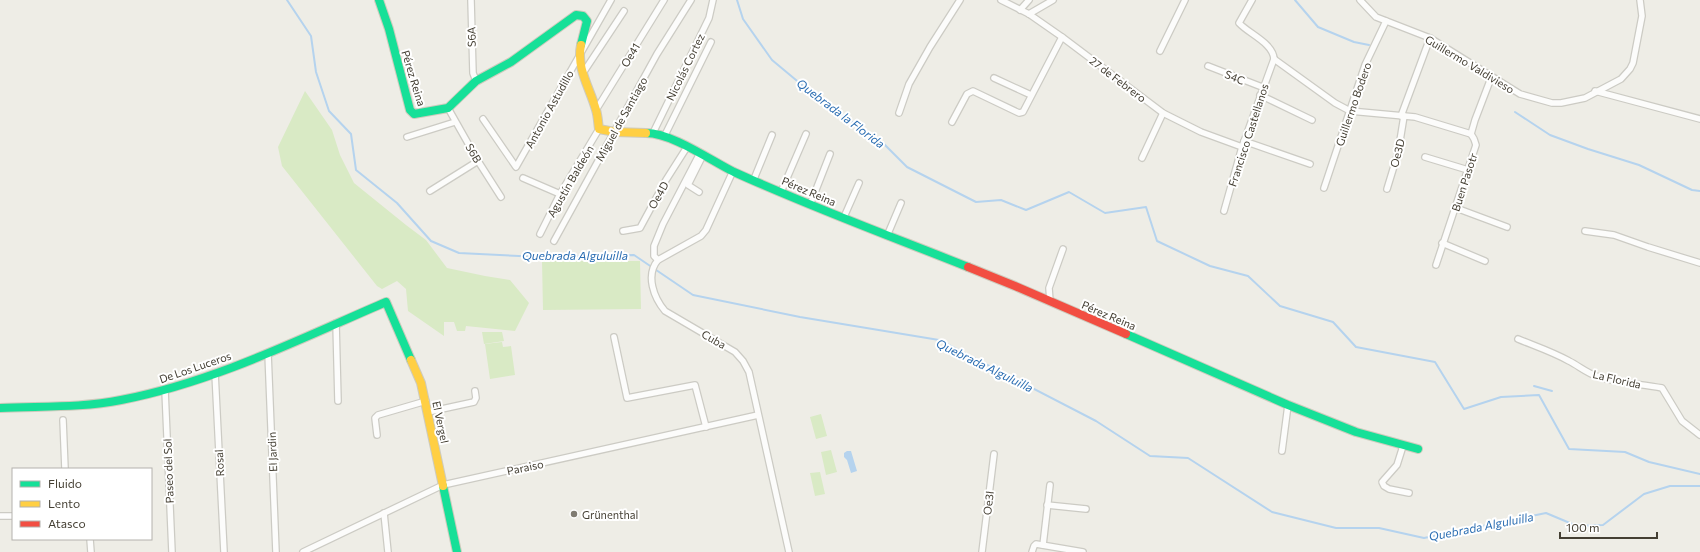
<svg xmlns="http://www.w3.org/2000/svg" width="1700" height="552" font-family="Commissioner,sans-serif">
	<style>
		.green { fill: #d9eac5 }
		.water { fill: #b5d3ee }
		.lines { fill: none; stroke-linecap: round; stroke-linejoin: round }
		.stream { stroke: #b5d3ee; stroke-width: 2 }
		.street-casing { stroke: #cccbc4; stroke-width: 8 }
		.fast-casing { stroke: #cecbbd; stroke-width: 10 }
		.slow-casing { stroke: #cecbbd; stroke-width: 10 }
		.jam-casing { stroke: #cecbbd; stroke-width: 10 }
		.street { stroke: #fcfcfb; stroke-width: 5.5 }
		.fast { stroke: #16e098; stroke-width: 8 }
		.slow { stroke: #ffcf43; stroke-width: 8 }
		.jam { stroke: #f24e42; stroke-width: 8 }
		.poi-dot { fill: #807c72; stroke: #fff; stroke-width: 1.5 }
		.labels { text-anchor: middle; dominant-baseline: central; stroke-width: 4; stroke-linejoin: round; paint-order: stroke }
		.street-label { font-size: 11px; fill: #443f33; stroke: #fff }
		.poi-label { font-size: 11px; fill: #443f33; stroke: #fff; text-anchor: start }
		.water-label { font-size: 12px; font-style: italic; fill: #2a6db2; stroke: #fff }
	</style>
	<rect width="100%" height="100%" fill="#eeede6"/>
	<!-- green -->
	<g class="green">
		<path d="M305,91L332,130L340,155L354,183L406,225L426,240L447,268L485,276L510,280L529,303L515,331L466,326L465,331H457L454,322H444V336L408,311L406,289L397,281L382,289L377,286L282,166L278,147Z"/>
		<path d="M542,261H640L641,309L543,310Z"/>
		<path d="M482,332H502L504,341L484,344Z"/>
		<path d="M502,342L503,347L511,346L515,375L490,379L485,344Z"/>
		<path d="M821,414L827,436L816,439L810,417Z"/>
		<path d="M831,450L837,472L826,475L821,452Z"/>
		<path d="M820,472L825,494L815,496L810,473Z"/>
	</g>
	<!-- water -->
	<path class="water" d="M847,451H851L857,471L851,473L847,460L844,457V453Z"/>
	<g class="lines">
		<!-- stream -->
		<g class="stream">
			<path d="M287,0L311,36L316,72L329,111L351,134L356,170L397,203L431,241L459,253L540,257L634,255L693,295L800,317L939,340L1096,421L1150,456L1188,458L1272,512L1336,528H1379L1424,538L1546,513L1577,526L1603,525L1644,494L1670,486H1700"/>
			<path d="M737,0L743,19L772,60L820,100L882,142L907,167L976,202L1001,200L1026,210L1069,192L1105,213L1146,207L1157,241L1210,266L1248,276L1280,306L1333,322L1356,347L1435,362L1464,409L1501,397L1539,395L1569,449L1625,452L1649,462L1700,474"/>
			<path d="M1295,0L1318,27L1354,42L1369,45"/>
			<path d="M1515,112L1550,135L1588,149L1639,165L1692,190L1700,191"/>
			<path d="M1534,386L1552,391"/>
		</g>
		<!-- street casing -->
		<g class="street-casing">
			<g id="street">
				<path d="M471,0L473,73L476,81"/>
				<path d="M1001,0L1029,14L1062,37L1163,113L1201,132L1242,147"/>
				<path d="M1252,0L1239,23C1249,34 1273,43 1274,59"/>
				<path d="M1360,0L1376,17L1430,38L1520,94L1552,103H1561L1585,98L1621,79L1630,69L1633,63L1642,16L1640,0"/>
				<path d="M1020,10L1029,0"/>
				<path d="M1029,14L1053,0"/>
				<path d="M1160,51L1185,0"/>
				<path d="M1274,59L1335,103L1350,111L1415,117L1471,134"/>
				<path d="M1208,66L1262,87"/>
				<path d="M583,73L624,11"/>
				<path d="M994,78L1031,95"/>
				<path d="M1595,91L1700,119"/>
				<path d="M1260,95L1312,120"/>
				<path d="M448,108L478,161L501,197"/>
				<path d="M596,110L664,0"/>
				<path d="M899,113L909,84L930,47L960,0"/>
				<path d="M1401,116L1430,38"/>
				<path d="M483,119L516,167L611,0"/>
				<path d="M952,122L967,94L973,91L1019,113L1023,112L1062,37"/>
				<path d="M653,133L709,18L713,0"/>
				<path d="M407,137L455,122"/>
				<path d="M664,137L711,42"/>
				<path d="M1244,141L1310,164"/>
				<path d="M1425,157L1468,170"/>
				<path d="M1142,158L1163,113"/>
				<path d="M733,171L706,230L701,236L658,260C645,275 654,298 665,311L735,352L743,361L749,372L789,552"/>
				<path d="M523,178L560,194"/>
				<path d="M754,179L772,135"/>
				<path d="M1324,188L1365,65L1386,21"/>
				<path d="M1387,189L1398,153L1404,116"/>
				<path d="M430,191L478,161"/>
				<path d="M699,192L688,185L703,155"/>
				<path d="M781,192L806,134"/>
				<path d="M810,205L830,154"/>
				<path d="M1456,208L1507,227"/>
				<path d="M1224,211L1242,147L1274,59"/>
				<path d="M844,217L859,183"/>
				<path d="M623,231L640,228L666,180L687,147"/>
				<path d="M1585,231L1614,235L1648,247L1700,263"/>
				<path d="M540,234L560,194L599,129"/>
				<path d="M887,236L901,203"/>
				<path d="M554,241L657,54L691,0"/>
				<path d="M1442,243L1485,261"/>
				<path d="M658,260L654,256V246L663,224L700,153"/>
				<path d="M1436,265L1476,145L1474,139L1471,134L1475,120L1491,78"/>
				<path d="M1050,301L1049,288L1063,249"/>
				<path d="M336,323L338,401"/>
				<path d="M614,337L627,398L695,385L706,427"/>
				<path d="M1518,339C1535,346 1553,352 1569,361C1579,366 1588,374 1599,377C1619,383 1641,384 1662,388L1682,421L1700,435"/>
				<path d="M268,353L276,552"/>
				<path d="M215,373L224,552"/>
				<path d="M165,390L172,552"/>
				<path d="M428,412L474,402L476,398L475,391"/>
				<path d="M63,420L65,469"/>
				<path d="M377,435L375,418L378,415L426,401"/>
				<path d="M1403,446L1397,465L1382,482L1384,486L1389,489L1409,493"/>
				<path d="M1282,451L1288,405"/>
				<path d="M1047,505L1086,509"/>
				<path d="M384,513L388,552"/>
				<path d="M0,516H13"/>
				<path d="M90,539L91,552"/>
				<path d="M1043,545L1050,485"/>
				<path d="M303,552L443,485L758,415"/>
				<path d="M982,552L994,454"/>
				<path d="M1032,552L1034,546L1036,544L1083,552"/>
			</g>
		</g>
		<!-- fast casing -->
		<g class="fast-casing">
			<g id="fast">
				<path d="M379,0L389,29L410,110L414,114L448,108L476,81L511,62L576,15L583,16L587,21L581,45"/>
				<path d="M646,133C672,133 710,160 734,172C811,207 890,236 968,267"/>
				<path d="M1126,334L1288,405L1356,432L1418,449"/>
				<path d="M0,408C40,406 82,408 121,400C214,382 300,339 386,302L411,360"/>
				<path d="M443,486L457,552"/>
			</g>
		</g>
		<!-- slow casing -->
		<g class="slow-casing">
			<g id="slow">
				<path d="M581,45C576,68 590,88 596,110C598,116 598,123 599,129L615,132L646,133"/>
				<path d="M411,360L421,383L443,486"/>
			</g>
		</g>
		<!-- jam casing -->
		<g class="jam-casing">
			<path id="jam" d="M968,267L1015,286L1126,334"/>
		</g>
		<!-- street -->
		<use href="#street" class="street"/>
		<!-- fast -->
		<use href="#fast" class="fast"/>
		<!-- slow -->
		<use href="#slow" class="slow"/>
		<!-- jam -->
		<use href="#jam" class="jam"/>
	</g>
	<!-- markers -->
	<circle class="poi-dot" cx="574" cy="514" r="4"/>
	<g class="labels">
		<!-- street labels -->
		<g class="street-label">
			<text transform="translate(471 37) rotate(-92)">S6A</text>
			<text transform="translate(630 55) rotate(-59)">Oe41</text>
			<text transform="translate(1470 64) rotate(31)">Guillermo Valdivieso</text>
			<text transform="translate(685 67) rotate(-64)">Nicolás Cortez</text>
			<text transform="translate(1235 77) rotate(22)">S4C</text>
			<text transform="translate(414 78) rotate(73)">Pérez Reina</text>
			<text transform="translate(1118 79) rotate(37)">27 de Febrero</text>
			<text transform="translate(1353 104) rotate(-71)">Guillermo Bodero</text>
			<text transform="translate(549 109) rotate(-61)">Antonio Astudillo</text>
			<text transform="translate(621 119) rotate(-61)">Miguel de Santiago</text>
			<text transform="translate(1248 135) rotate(-72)">Francisco Castellanos</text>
			<text transform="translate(474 153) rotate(60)">S6B</text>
			<text transform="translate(1397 153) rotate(-76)">Oe3D</text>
			<text transform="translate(570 181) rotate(-60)">Agustín Baldeón</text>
			<text transform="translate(1464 182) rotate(-72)">Buen Pasotr</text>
			<text transform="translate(809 191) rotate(23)">Pérez Reina</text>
			<text transform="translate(658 195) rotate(-61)">Oe4D</text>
			<text transform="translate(1109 315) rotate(23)">Pérez Reina</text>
			<text transform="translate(714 339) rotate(30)">Cuba</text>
			<text transform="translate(195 367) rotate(-19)">De Los Luceros</text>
			<text transform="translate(1617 379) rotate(13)">La Florida</text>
			<text transform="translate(441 422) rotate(78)">El Vergel</text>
			<text transform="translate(272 452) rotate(-92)">El Jardin</text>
			<text transform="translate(219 463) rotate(-93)">Rosal</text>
			<text transform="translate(525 467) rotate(-12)">Paraiso</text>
			<text transform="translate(168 471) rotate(-92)">Paseo del Sol</text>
			<text transform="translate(988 503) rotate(-83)">Oe3I</text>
		</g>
		<!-- poi labels -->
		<g class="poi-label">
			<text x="582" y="514">Grünenthal</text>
		</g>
		<!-- water labels -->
		<g class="water-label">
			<text transform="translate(841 113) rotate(37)">Quebrada la Florida</text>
			<text x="575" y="255">Quebrada Alguluilla</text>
			<text transform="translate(985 365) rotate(26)">Quebrada Alguluilla</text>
			<text transform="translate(1481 526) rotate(-11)">Quebrada Alguluilla</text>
		</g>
	</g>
	<!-- legend -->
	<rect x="12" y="468" width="140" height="72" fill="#ffffff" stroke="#b4b2ad"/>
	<rect x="20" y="481" width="20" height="6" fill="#16e098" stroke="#b4b2ad"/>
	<text x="48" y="488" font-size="12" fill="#443f33">Fluido</text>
	<rect x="20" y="501" width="20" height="6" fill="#ffcf43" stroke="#b4b2ad"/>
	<text x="48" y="508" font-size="12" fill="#443f33">Lento</text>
	<rect x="20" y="521" width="20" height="6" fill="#f24e42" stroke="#b4b2ad"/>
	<text x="48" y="528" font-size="12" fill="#443f33">Atasco</text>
	<!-- scale -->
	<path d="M1560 532v6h97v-6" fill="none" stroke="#443f33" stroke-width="2"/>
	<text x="1566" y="532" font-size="12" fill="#443f33" stroke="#ffffff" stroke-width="3" paint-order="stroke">100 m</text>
</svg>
